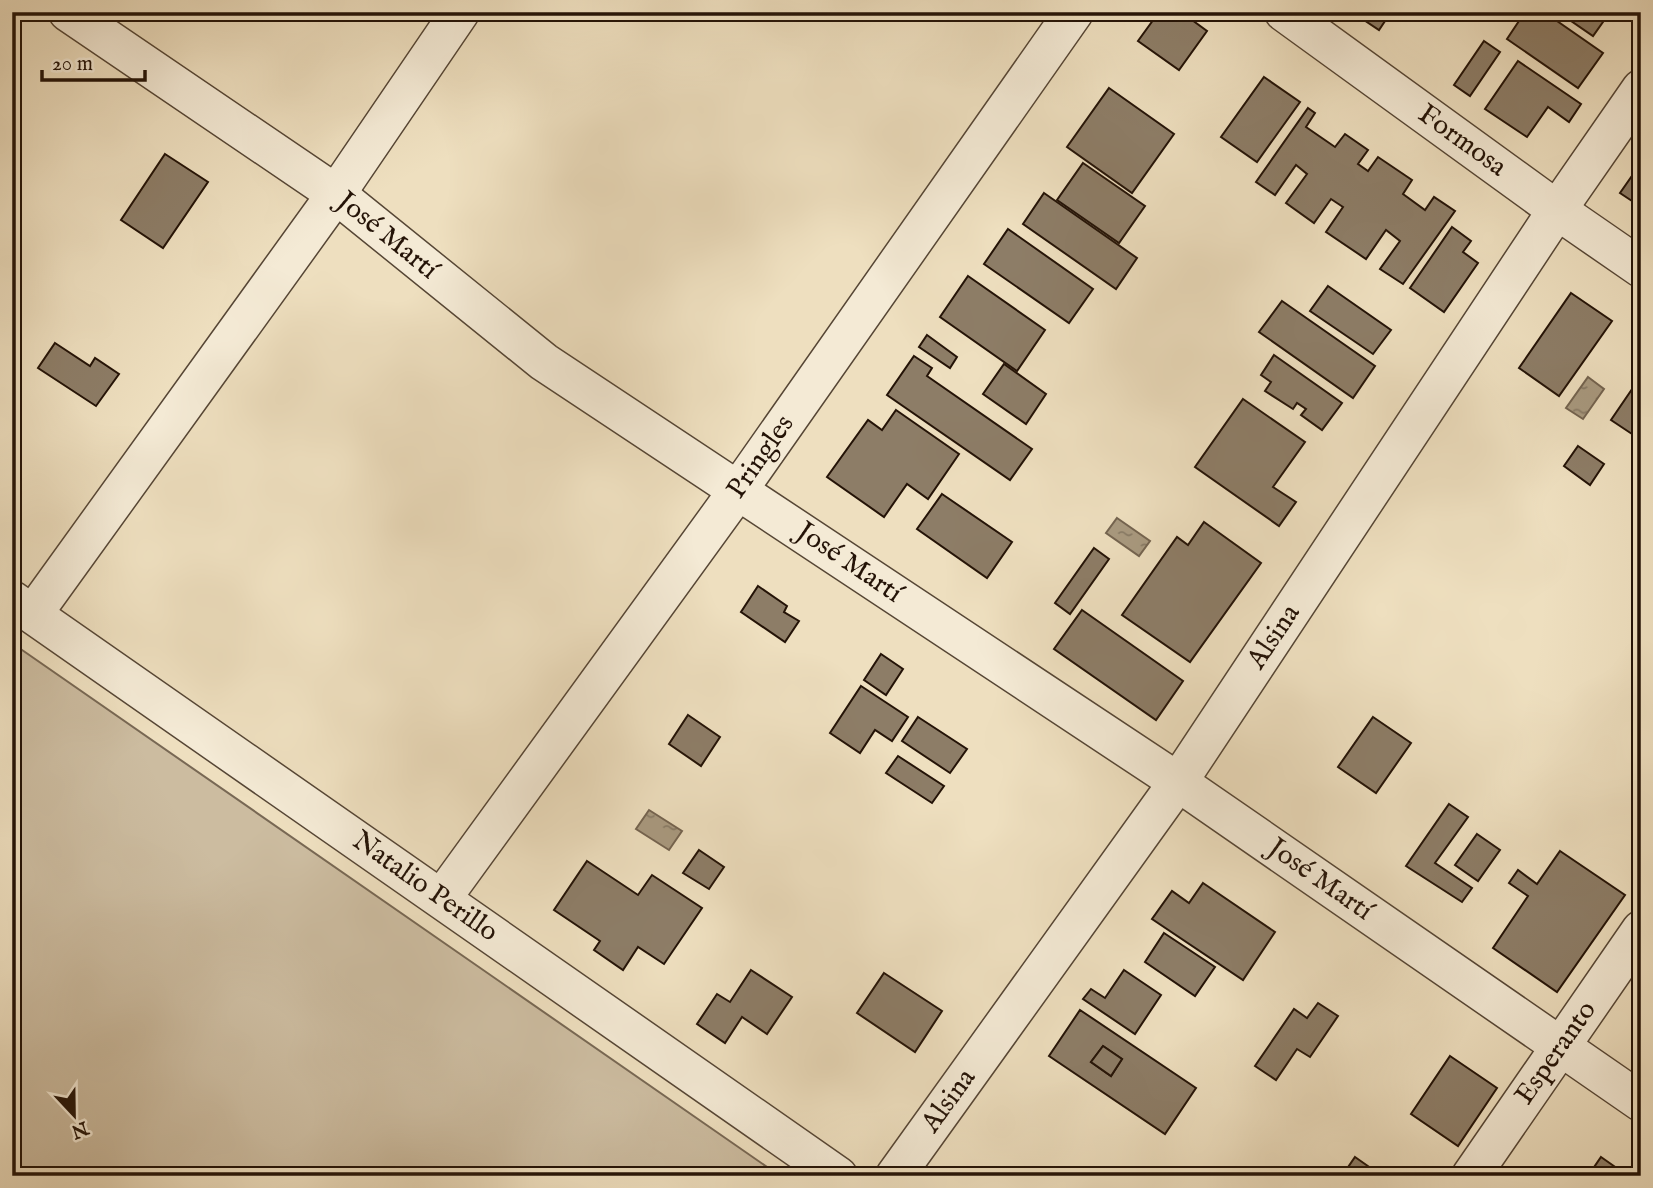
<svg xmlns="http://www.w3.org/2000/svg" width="1653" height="1188" font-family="'IM FELL English',serif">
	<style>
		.green { fill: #ccbca0; stroke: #786854; stroke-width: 2 }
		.water { fill: url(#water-ripples); stroke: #746450; stroke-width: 2 }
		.building { fill: #8d7d67; stroke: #241307; stroke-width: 2; fill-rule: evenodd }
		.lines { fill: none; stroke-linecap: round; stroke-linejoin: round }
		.minor-casing { stroke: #564635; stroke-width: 41 }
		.minor { stroke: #f4ead5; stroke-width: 38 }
		.labels { text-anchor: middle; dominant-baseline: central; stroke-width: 7; stroke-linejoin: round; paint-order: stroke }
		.street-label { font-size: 28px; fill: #241307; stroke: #f4ead5 }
	</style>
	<defs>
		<pattern id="water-ripples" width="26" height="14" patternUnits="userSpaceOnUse" patternTransform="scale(1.75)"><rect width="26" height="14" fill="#a99a80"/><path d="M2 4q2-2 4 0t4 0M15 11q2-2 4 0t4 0" fill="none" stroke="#897c67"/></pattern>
	</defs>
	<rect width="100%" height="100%" fill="#eedfbf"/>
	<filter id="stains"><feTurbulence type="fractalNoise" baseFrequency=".00286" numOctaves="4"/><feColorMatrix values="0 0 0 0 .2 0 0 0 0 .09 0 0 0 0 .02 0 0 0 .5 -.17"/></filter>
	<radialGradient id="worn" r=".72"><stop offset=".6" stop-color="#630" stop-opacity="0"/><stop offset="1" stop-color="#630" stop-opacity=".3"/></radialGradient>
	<!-- green -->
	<path class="green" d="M12,643L780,1176H12Z"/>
	<!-- water -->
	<g class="water">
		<path d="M1588,377L1604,389L1583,419L1566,408Z"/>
		<path d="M1117,518L1150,541L1139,556L1106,533Z"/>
		<path d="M649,810L682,831L669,850L636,829Z"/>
	</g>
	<!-- building -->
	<g class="building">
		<path d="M1159,12H1181L1207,31L1179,70L1138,41Z"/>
		<path d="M1352,12H1391L1379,30Z"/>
		<path d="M1525,12H1544L1603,53L1578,88L1507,39Z"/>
		<path d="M1558,12H1610L1593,36Z"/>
		<path d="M1484,41L1500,52L1470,96L1454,85Z"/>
		<path d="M1518,61L1581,104L1569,122L1548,107L1527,137L1485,109Z"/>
		<path d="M1264,77L1300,102L1257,162L1221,137Z"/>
		<path d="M1109,88L1174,134L1132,193L1067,147Z"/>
		<path d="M1308,108L1315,113L1306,127L1335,147L1345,134L1368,150L1358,164L1368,171L1378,157L1412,180L1403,194L1425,210L1434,197L1455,211L1403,284L1380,269L1400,241L1386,230L1366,259L1326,232L1343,207L1331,199L1314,223L1286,203L1307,174L1296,165L1275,195L1256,182Z"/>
		<path d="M165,154L208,182L163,248L121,220Z"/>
		<path d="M1083,163L1145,206L1119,243L1057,200Z"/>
		<path d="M1641,163V207L1620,193Z"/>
		<path d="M1044,193L1137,258L1116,289L1023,224Z"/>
		<path d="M1452,227L1471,241L1463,252L1478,263L1444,312L1410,288Z"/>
		<path d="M1008,229L1093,289L1069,323L984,264Z"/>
		<path d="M968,276L1045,330L1017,371L940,317Z"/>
		<path d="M1328,286L1391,330L1373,354L1310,311Z"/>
		<path d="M1571,293L1612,321L1559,396L1519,368Z"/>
		<path d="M1282,301L1375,366L1353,398L1259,332Z"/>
		<path d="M927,335L957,357L950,368L919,347Z"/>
		<path d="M55,343L90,366L95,358L119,374L96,406L38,368Z"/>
		<path d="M1274,355L1342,403L1322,430L1301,415L1306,409L1297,403L1293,409L1265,391L1271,382L1261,375Z"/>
		<path d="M914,356L932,368L927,376L1032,449L1010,480L887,395Z"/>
		<path d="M1004,364L1046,394L1026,424L983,394Z"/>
		<path d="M1641,376V440L1611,420Z"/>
		<path d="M1243,399L1305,442L1273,487L1296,502L1279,526L1195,467Z"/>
		<path d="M896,410L959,454L928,499L907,484L884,517L827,477L868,420L882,430Z"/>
		<path d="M1578,446L1604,464L1590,485L1564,466Z"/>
		<path d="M942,494L1012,542L987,578L917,529Z"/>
		<path d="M1204,522L1261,563L1190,662L1122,615L1177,537L1188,545Z"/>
		<path d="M1094,548L1109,559L1070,614L1055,603Z"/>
		<path d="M758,586L787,606L784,612L799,621L785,642L741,612Z"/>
		<path d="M1082,610L1183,681L1156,720L1054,649Z"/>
		<path d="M881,654L903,669L886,695L864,680Z"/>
		<path d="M861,686L908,717L892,741L875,730L860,753L830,733Z"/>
		<path d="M688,715L720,737L701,766L669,744Z"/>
		<path d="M918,717L967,749L950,773L902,741Z"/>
		<path d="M1373,717L1411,743L1376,793L1338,767Z"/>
		<path d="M898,756L944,786L932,803L886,773Z"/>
		<path d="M1449,804L1468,817L1435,863L1472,888L1462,902L1406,866Z"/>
		<path d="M1477,834L1500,850L1478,881L1455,865Z"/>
		<path d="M699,850L724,867L709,889L683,873Z"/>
		<path d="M1560,851L1625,895L1557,992L1493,948L1528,896L1509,883L1518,870L1537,884Z"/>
		<path d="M587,861L638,895L652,875L702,908L664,964L638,947L623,970L594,950L600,941L554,910Z"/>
		<path d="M1203,883L1275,932L1243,980L1152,919L1172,891L1189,903Z"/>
		<path d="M1164,933L1215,967L1195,996L1145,962Z"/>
		<path d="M751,970L792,997L767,1034L742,1017L725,1043L697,1024L717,994L730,1002Z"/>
		<path d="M1124,970L1161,995L1135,1034L1083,999L1091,989L1105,998Z"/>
		<path d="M884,973L942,1011L915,1052L857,1013Z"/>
		<path d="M1318,1003L1338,1016L1310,1057L1297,1049L1276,1080L1255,1066L1294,1009L1307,1018Z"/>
		<path d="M1080,1010L1196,1088L1165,1134L1049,1056ZM1103,1046L1122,1059L1111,1076L1091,1062Z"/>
		<path d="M1103,1046L1122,1059L1111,1076L1091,1062Z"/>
		<path d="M1450,1056L1497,1088L1458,1146L1411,1114Z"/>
		<path d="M1355,1157L1382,1176H1342Z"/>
		<path d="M1601,1157L1628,1176H1588Z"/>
	</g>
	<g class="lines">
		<!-- minor casing -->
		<g class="minor-casing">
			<g id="minor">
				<path d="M68,12L336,194L544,362L1178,782L1641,1102"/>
				<path d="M1284,12L1557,210L1641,268"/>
				<path d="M12,600L838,1176"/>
				<path d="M33,614L336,194L460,12"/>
				<path d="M442,898L739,489L1074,12"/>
				<path d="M895,1176L1178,782L1557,210L1641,89"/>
				<path d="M1471,1176L1641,930"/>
			</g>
		</g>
		<!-- minor -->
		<use href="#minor" class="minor"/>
	</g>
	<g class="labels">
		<!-- street labels -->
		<g class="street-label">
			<text transform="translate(1462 141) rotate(36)">Formosa</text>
			<text transform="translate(387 236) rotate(39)">José Martí</text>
			<text transform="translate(761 457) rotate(-55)">Pringles</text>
			<text transform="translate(849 563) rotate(34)">José Martí</text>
			<text transform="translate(1274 637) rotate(-56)">Alsina</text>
			<text transform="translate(1320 880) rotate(35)">José Martí</text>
			<text transform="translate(425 887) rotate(35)">Natalio Perillo</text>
			<text transform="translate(1556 1053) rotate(-55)">Esperanto</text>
			<text transform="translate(949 1101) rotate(-54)">Alsina</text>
		</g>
	</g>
	<!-- margin -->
	<rect width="1653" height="1188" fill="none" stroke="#eedfbf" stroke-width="42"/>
	<rect x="14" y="14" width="1625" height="1160" fill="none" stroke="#241307" stroke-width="3.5"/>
	<rect x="21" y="21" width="1611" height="1146" fill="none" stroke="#241307" stroke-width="2"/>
	<!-- north arrow -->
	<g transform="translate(74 1115) rotate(158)" stroke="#f4ead5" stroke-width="5" paint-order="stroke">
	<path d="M0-5L12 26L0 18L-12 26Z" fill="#241307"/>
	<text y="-10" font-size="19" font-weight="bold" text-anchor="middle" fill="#241307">N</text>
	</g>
	<!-- scale -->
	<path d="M42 70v10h103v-10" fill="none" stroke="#241307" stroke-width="3.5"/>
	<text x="52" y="70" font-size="21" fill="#241307" stroke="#f4ead5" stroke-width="5" paint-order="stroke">20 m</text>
	<rect width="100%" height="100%" filter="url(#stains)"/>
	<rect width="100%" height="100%" fill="url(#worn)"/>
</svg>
